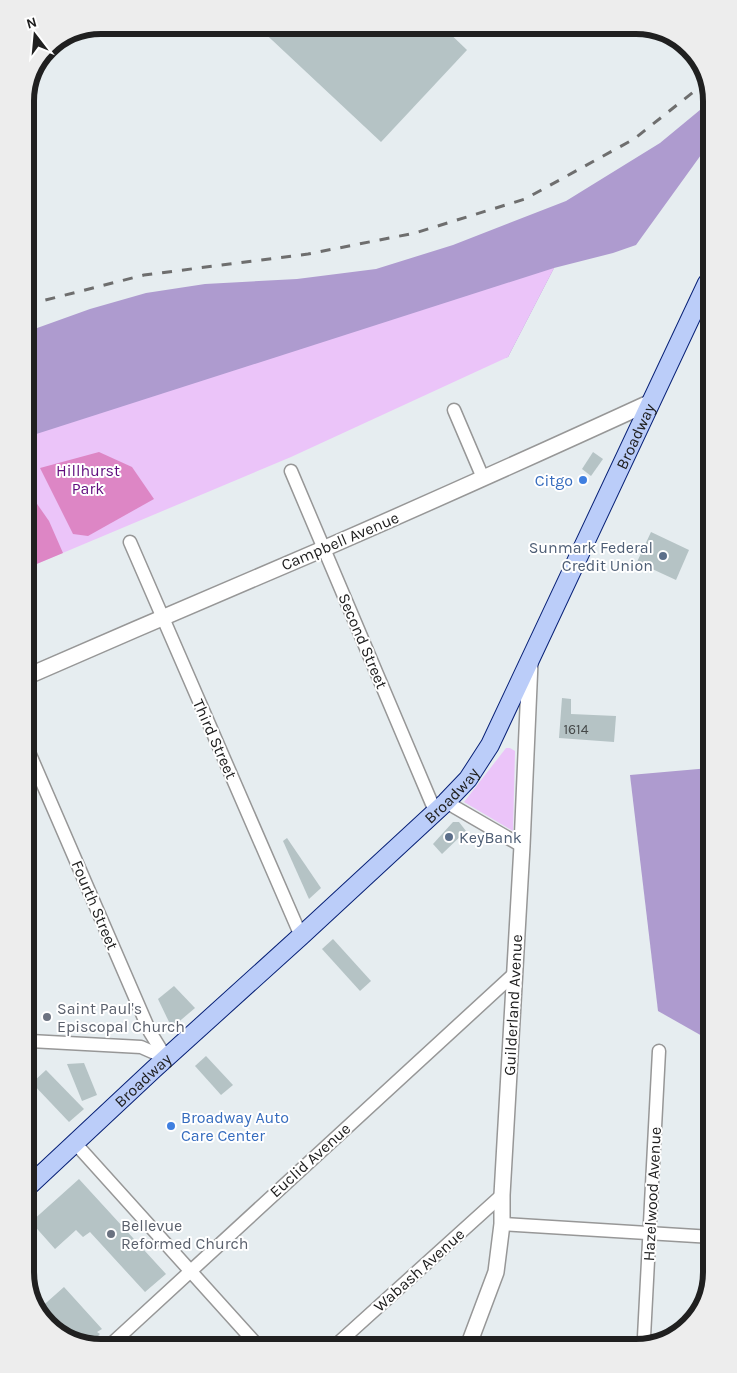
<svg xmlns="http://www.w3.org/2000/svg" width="737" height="1373" font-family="Karla,sans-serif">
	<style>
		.forest { fill: #ae9bcf }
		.park { fill: #ebc4f9 }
		.pitch { fill: #dd86c5 }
		.building { fill: #b5c3c5 }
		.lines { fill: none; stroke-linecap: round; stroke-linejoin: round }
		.minor-casing { stroke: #979797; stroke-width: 15 }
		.tertiary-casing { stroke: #979797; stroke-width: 18 }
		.secondary-casing { stroke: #072076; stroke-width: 20 }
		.minor { stroke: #fff; stroke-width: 12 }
		.tertiary { stroke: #fff; stroke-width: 15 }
		.secondary { stroke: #bbcdf9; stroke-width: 18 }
		.rail { stroke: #6e6e6e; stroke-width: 3; stroke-dasharray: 10 10; stroke-linecap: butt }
		.shop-dot { fill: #3f7fe0; stroke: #fff; stroke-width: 2 }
		.service-dot { fill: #5c6f8a; stroke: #fff; stroke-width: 2 }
		.worship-dot { fill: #6b7280; stroke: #fff; stroke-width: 2 }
		.labels { text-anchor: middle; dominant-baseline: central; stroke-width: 4; stroke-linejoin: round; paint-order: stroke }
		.number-label { font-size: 14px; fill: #454949 }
		.street-label { font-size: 16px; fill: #202020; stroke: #fff }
		.park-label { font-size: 16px; fill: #610d7e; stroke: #fff }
		.shop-label { font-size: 16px; fill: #366cbe; stroke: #fff; text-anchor: end }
		.service-label { font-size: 16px; fill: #4e5e75; stroke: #fff; text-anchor: end }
		.worship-label { font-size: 16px; fill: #5b616d; stroke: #fff; text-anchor: start }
		.rim { fill: none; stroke: #202020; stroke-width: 6 }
	</style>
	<rect width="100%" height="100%" fill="#e6edf0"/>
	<!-- forest -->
	<g class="forest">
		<path d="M706,105V148L636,245L613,253L554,268L508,357L27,468L26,332L90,309L146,293L205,284L297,279L376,269L453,245L566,201L660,143Z"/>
		<path d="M709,598V725L704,617Z"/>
		<path d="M710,768L711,1041L658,1011L630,775Z"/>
	</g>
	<!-- park -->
	<g class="park">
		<path d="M554,268L508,357L291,457L27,568V437Z"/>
		<path d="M506,748H510L515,751L513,831L464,802Z"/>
	</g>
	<!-- pitch -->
	<g class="pitch">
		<path d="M99,452L132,467L154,499L88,536L73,534L40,468Z"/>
		<path d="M27,497L35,501L49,521L63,553L27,568Z"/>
	</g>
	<!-- building -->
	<g class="building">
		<path d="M256,25H441L467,50L381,142Z"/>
		<path d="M593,452L603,459L591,476L582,469Z"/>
		<path d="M651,532L689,550L676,580L637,562Z"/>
		<path d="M562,698L571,699V714L616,716L614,742L559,738Z"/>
		<path d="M453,822H459L466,831L442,854L433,844Z"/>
		<path d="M287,838L321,888L309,899L283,841Z"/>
		<path d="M333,939L371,981L360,991L322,949Z"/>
		<path d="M174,986L195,1008L175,1025L170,1024L158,999Z"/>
		<path d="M206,1056L233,1085L221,1095L195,1066Z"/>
		<path d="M84,1063L97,1095L82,1101L67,1064Z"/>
		<path d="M46,1070L84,1109L69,1122L32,1083Z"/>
		<path d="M79,1179L166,1274L145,1292L90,1232L83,1237L76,1230L55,1249L31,1222Z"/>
		<path d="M64,1287L102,1329L97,1332L100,1334L95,1339L97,1341L91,1346L58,1335L38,1310Z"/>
	</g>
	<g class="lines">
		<!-- minor casing -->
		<g class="minor-casing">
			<g id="minor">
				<path d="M454,410L483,478"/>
				<path d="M291,471L435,811"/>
				<path d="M130,542L301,936"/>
				<path d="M28,750L150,1032L166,1058"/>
				<path d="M446,802L522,846"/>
				<path d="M30,1041L141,1047L166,1058"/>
				<path d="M75,1143L258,1346"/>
				<path d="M502,1224L712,1237"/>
				<path d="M644,1337L659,1051"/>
				<path d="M336,1345L502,1195"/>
				<path d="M107,1348L515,973"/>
			</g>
		</g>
		<!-- tertiary casing -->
		<g class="tertiary-casing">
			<g id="tertiary">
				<path d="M28,676C126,633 225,591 323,549C433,501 542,452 651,402"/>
				<path d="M469,1344L496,1272L502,1224V1195L522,846L530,662"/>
			</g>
		</g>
		<!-- secondary casing -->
		<g class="secondary-casing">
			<g id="secondary">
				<path id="s1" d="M30,1185L154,1069L301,936L446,802L468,779L490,745L707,283"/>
			</g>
		</g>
		<!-- minor -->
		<use href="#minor" class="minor"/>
		<!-- tertiary -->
		<use href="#tertiary" class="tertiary"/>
		<!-- secondary -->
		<use href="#secondary" class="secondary"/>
		<!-- rail -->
		<path class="rail" d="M26,305L144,275L308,254L415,233L525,199L634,139L706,82"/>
	</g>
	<!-- markers -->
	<g class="shop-dot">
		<circle cx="583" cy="480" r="5"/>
		<circle cx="171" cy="1126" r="5"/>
	</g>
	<g class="service-dot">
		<circle cx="663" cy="556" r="5"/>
		<circle cx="449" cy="837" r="5"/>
	</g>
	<g class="worship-dot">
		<circle cx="47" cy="1017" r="5"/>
		<circle cx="111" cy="1234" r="5"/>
	</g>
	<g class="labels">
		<!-- number labels -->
		<g class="number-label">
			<text x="576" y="729">1614</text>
		</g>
		<!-- street labels -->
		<g class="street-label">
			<text stroke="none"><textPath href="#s1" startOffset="979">Broadway</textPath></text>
			<text transform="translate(340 541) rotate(-23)">Campbell Avenue</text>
			<text transform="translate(363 641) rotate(67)">Second Street</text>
			<text transform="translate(215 739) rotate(66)">Third Street</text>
			<text stroke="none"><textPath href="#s1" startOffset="574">Broadway</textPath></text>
			<text transform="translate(95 905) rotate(67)">Fourth Street</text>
			<text transform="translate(513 1005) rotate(-87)">Guilderland Avenue</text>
			<text stroke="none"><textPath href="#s1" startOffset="154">Broadway</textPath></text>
			<text transform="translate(310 1160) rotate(-42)">Euclid Avenue</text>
			<text transform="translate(652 1194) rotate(-87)">Hazelwood Avenue</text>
			<text transform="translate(419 1270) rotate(-42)">Wabash Avenue</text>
		</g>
		<!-- park labels -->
		<g class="park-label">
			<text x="88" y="470">Hillhurst<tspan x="88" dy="18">Park</tspan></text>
		</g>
		<!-- shop labels -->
		<g class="shop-label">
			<text x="573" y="480">Citgo</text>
			<text x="181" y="1117" text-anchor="start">Broadway Auto<tspan x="181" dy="18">Care Center</tspan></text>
		</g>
		<!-- service labels -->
		<g class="service-label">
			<text x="653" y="547">Sunmark Federal<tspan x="653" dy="18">Credit Union</tspan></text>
			<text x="459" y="837" text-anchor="start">KeyBank</text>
		</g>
		<!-- worship labels -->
		<g class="worship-label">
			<text x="57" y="1008">Saint Paul's<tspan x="57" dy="18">Episcopal Church</tspan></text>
			<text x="121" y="1225">Bellevue<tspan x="121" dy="18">Reformed Church</tspan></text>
		</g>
	</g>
	<!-- crop -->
	<path d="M0 0H737V1373H0ZM101 34H636A67 67 0 0 1 703 101V1272A67 67 0 0 1 636 1339H101A67 67 0 0 1 34 1272V101A67 67 0 0 1 101 34Z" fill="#ededed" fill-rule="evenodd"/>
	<path class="rim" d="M101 34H636A67 67 0 0 1 703 101V1272A67 67 0 0 1 636 1339H101A67 67 0 0 1 34 1272V101A67 67 0 0 1 101 34Z"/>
	<!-- north arrow -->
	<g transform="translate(35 35) rotate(344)" stroke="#ffffff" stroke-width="4" paint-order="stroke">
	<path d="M0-4L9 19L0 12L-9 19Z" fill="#202020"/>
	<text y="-8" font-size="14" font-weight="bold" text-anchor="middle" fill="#202020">N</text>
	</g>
</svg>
